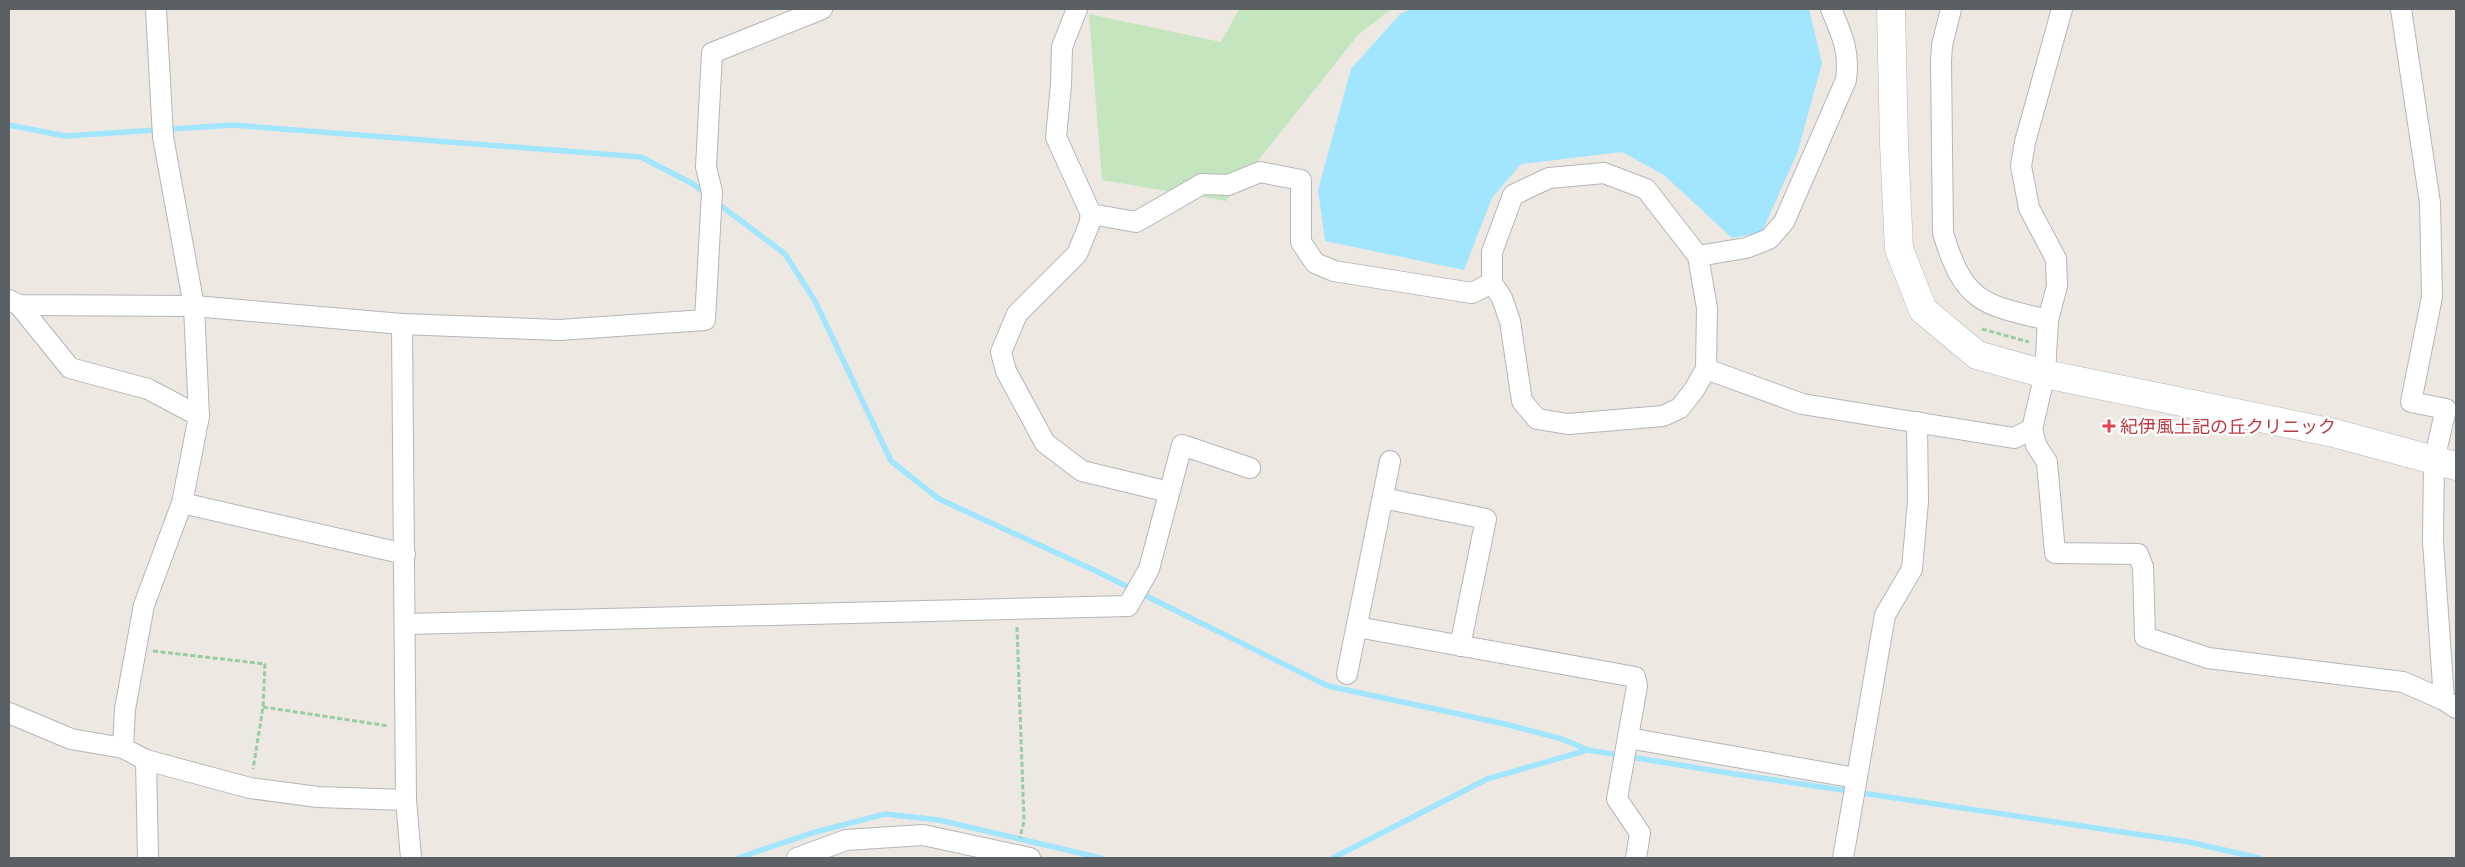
<svg xmlns="http://www.w3.org/2000/svg" width="2465" height="867" font-family="Lato,'Noto Sans JP',sans-serif">
	<style>
		.green { fill: #c5e5be }
		.water { fill: #a1e5fe }
		.lines { fill: none; stroke-linecap: round; stroke-linejoin: round }
		.stream { stroke: #a1e5fe; stroke-width: 5.5 }
		.street-casing { stroke: #b3b6ba; stroke-width: 22 }
		.secondary-casing { stroke: #b1b7ba; stroke-width: 29 }
		.path { stroke: #9bcba0; stroke-width: 3; stroke-dasharray: 5 2.5; stroke-linecap: butt }
		.street { stroke: #fff; stroke-width: 20 }
		.secondary { stroke: #fff; stroke-width: 28 }
		.health-dot { fill: #e0444e; stroke: #fff; stroke-width: 2 }
		.labels { text-anchor: middle; dominant-baseline: central; stroke-width: 5; stroke-linejoin: round; paint-order: stroke }
		.health-label { font-size: 18px; fill: #be3a42; stroke: #fff; text-anchor: start }
	</style>
	<rect width="100%" height="100%" fill="#ede9e2"/>
	<!-- green -->
	<path class="green" d="M1239,9H1391L1358,35L1226,201L1102,180L1089,14L1221,42Z"/>
	<!-- water -->
	<path class="water" d="M1412,9H1809L1822,63L1798,151L1762,232L1732,238L1664,175L1622,152L1521,164L1492,198L1464,270L1325,241L1318,190L1351,69L1401,13Z"/>
	<g class="lines">
		<!-- stream -->
		<g class="stream">
			<path d="M9,125L65,136L233,125L641,157L693,184L707,195"/>
			<path d="M716,202L785,254L815,301L891,461L939,499L1096,571L1328,686L1505,724L1562,739L1588,750L1735,774L2189,842L2259,858"/>
			<path d="M738,858L812,833L885,814L939,820L1101,858"/>
			<path d="M1333,858L1487,779L1588,750"/>
		</g>
		<!-- street casing -->
		<g class="street-casing">
			<g id="street">
				<path d="M1077,9L1062,47L1061,85L1056,137L1091,214L1136,222L1202,184L1228,185L1260,172L1301,180V242L1315,263L1334,271L1472,293L1492,283V252L1513,195L1549,178L1604,173L1646,189L1698,256L1707,308L1706,369L1802,404L2014,438L2032,429L2045,374L2048,320L2057,286L2056,259L2029,208L2021,166L2025,142L2062,9"/>
				<path d="M1951,9L1942,45L1941,61L1943,233C1964,303 1983,305 2048,320"/>
				<path d="M2401,9L2430,203L2432,297L2411,402L2446,409L2434,460L2433,541L2444,700"/>
				<path d="M1091,214L1089,225L1077,254L1017,314L1001,352L1006,371L1045,443L1082,471L1169,492"/>
				<path d="M1698,256L1746,248L1769,239L1784,222L1846,80C1850,51 1842,35 1831,9"/>
				<path d="M1492,283L1502,298L1510,321L1522,401L1537,419L1568,424L1663,416L1680,408L1694,390L1706,369"/>
				<path d="M9,300L19,305L194,306L402,324L559,330L705,320L712,192L706,167L712,53L822,9"/>
				<path d="M19,305L70,368L148,389L199,416"/>
				<path d="M402,324L406,800L411,858"/>
				<path d="M2032,429L2036,445L2047,462L2055,553L2138,554L2143,567L2145,637L2208,658L2403,682L2444,700L2456,708"/>
				<path d="M1383,498L1486,519L1460,646"/>
				<path d="M182,503L405,554"/>
				<path d="M406,624L1128,606L1149,569L1182,445L1250,468"/>
				<path d="M1357,627L1635,677L1637,686L1617,799L1640,833L1636,858"/>
				<path d="M1347,674L1390,461"/>
				<path d="M9,713L71,739L123,748L146,760L250,788L318,797L406,800"/>
				<path d="M1628,738L1856,778"/>
				<path d="M123,748L125,709L144,605L182,503L199,416L194,306L163,137L156,9"/>
				<path d="M146,760L148,858"/>
				<path d="M797,858L846,840L923,835L1030,858"/>
				<path d="M1843,858L1885,615L1912,569L1918,501L1917,422"/>
			</g>
		</g>
		<!-- secondary casing -->
		<g class="secondary-casing">
			<path id="secondary" d="M1891,9L1894,144L1899,249L1923,310L1977,355L2045,374L2334,433L2456,466"/>
		</g>
		<!-- path -->
		<g class="path">
			<path d="M1982,329L2029,342"/>
			<path d="M1017,627L1024,821L1020,838"/>
			<path d="M153,651L265,664L263,707L253,769"/>
			<path d="M263,707L389,726"/>
		</g>
		<!-- street -->
		<use href="#street" class="street"/>
		<!-- secondary -->
		<use href="#secondary" class="secondary"/>
	</g>
	<!-- markers -->
	<path class="health-dot" d="M2106.5 418.5h5v5h5v5h-5v5h-5v-5h-5v-5h5z"/>
	<g class="labels">
		<!-- health labels -->
		<g class="health-label">
			<text x="2120" y="426">紀伊風土記の丘クリニック</text>
		</g>
	</g>
	<!-- border -->
	<rect width="2465" height="867" fill="none" stroke="#5a6063" stroke-width="20"/>
</svg>
